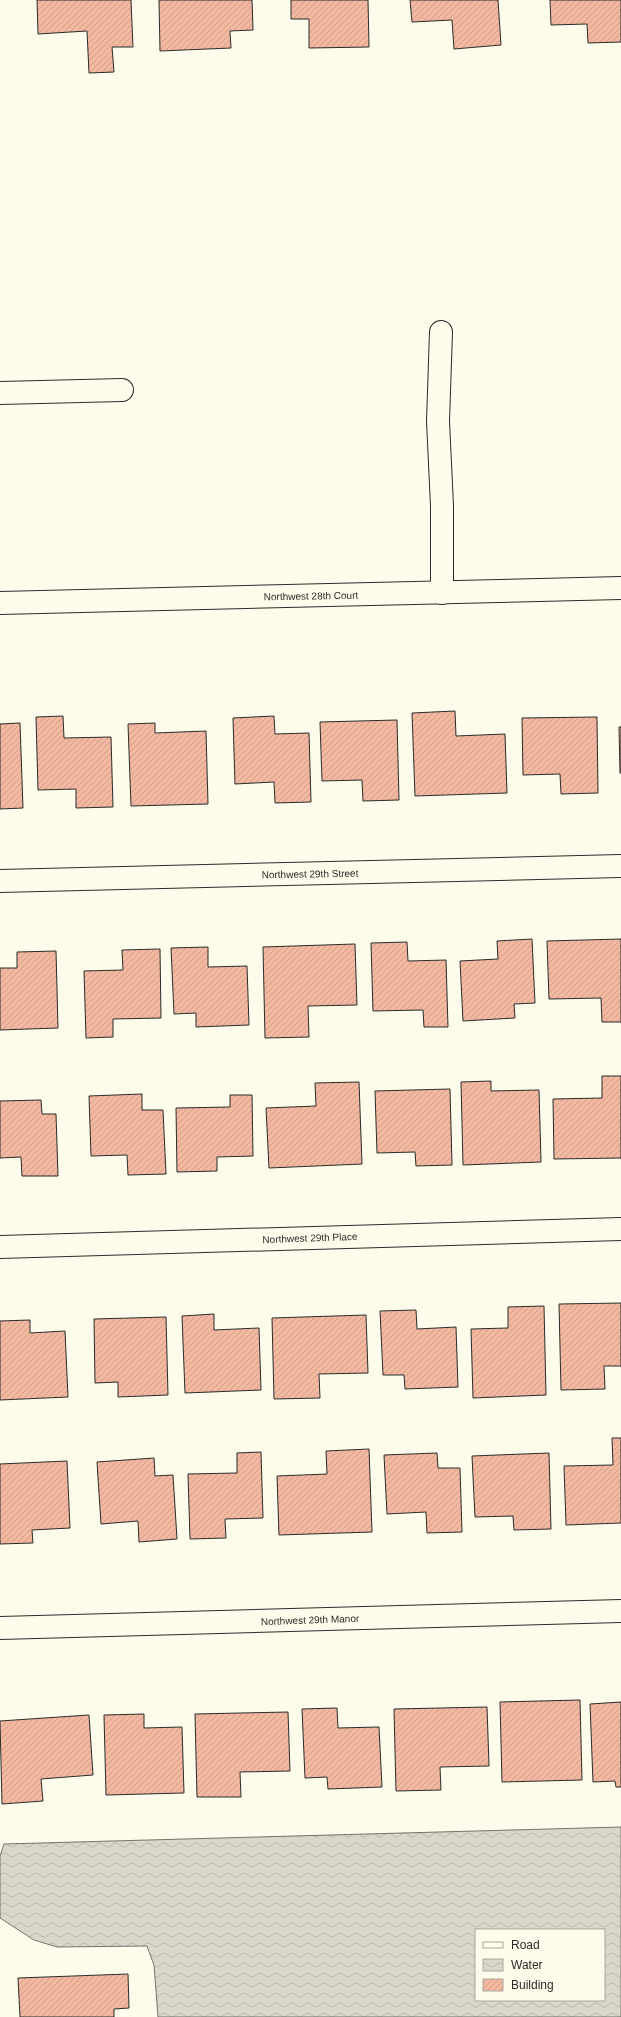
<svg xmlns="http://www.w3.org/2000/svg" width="621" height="2017" font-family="Helvetica,sans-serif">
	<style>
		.water { fill: url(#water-waves); stroke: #74746e; fill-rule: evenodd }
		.building { fill: url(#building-hatch); stroke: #2b2b2b }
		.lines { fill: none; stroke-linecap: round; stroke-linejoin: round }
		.minor-casing { stroke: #2b2b2b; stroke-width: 24 }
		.minor { stroke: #fdfbea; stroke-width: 22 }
		.labels { text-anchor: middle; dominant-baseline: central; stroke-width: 3; stroke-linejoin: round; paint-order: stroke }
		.street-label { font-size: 10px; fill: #2b2b2b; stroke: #fdfbea }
	</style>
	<defs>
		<pattern id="water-waves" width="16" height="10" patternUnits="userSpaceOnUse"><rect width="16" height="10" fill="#d8d7c9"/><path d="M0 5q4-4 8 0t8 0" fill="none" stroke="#bab9ad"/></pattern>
		<pattern id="building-hatch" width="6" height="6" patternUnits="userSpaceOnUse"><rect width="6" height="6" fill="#f2b8a0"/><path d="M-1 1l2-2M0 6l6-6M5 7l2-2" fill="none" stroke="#d09e8a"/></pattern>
	</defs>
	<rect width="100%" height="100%" fill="#fdfbea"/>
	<!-- water -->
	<path class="water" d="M621,1827V2017H158L154,1965L147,1946L57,1947L34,1940L0,1918V1856L4,1844ZM476,1930H604V2000H476Z"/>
	<!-- building -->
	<g class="building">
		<path d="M37,0H131L133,47H112L114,72L89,73L87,31L38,34Z"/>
		<path d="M159,0H252L253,30L230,31L231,48L160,51Z"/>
		<path d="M291,0H368L369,47L309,48V19H291Z"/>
		<path d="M410,0H498L501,45L454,49L452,20L412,22Z"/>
		<path d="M550,0H621V42L588,43L587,24L551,25Z"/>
		<path d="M455,711L456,736L505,734L507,793L415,796L412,713Z"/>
		<path d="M63,716L64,738L111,737L113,807L76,808V789L38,790L36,717Z"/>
		<path d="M274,716L275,734L309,733L311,802L275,803L274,782L235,784L233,718Z"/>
		<path d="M597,717L598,793L561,794L560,774L523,775L522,718Z"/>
		<path d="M397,720L399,800L363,801L362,780L322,781L320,722Z"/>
		<path d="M20,723L23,808L0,809V724Z"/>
		<path d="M155,723V733L206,731L208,804L131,806L128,724Z"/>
		<path d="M619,727H621V773H620Z"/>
		<path d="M532,939L535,1003L514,1004L515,1018L463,1021L460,961L498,959L497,941Z"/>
		<path d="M621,939V1022H602L601,998L549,999L547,941Z"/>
		<path d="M407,942L408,961L446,960L448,1027H424L423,1010L373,1011L371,943Z"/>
		<path d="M355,944L357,1005L308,1006L309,1037L265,1038L263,947Z"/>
		<path d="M208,947V967L247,966L249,1025L196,1027V1013L174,1014L171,948Z"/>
		<path d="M160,949L161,1018L113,1019V1037L86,1038L84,971L123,970L122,950Z"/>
		<path d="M56,951L58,1028L0,1030V968H17V952Z"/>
		<path d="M602,1076H621V1158L554,1159L553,1099L602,1098Z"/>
		<path d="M491,1081V1091L539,1090L541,1162L463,1165L461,1082Z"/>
		<path d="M359,1082L362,1164L269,1168L266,1108L316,1106L315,1083Z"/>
		<path d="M450,1089L452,1165L416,1166L415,1152L377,1153L375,1091Z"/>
		<path d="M142,1094V1110H163L166,1174L128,1175L127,1155L91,1156L89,1096Z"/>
		<path d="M230,1095H252L253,1156L217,1157V1171L177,1172L176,1108L230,1107Z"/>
		<path d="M41,1100L42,1114H56L58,1176H22L21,1157L0,1158V1101Z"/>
		<path d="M621,1303V1366H604L605,1389L561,1390L559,1304Z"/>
		<path d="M544,1306L546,1395L473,1398L471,1329L508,1328V1307Z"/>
		<path d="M416,1310L417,1329L456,1327L458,1387L405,1389L404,1375H383L380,1311Z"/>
		<path d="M214,1314V1330L259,1328L261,1390L185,1393L182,1316Z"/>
		<path d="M366,1315L368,1373L319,1374L320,1398L274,1399L272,1318Z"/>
		<path d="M166,1317L168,1395L118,1397V1382L95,1383L94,1319Z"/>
		<path d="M30,1320V1333L65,1331L68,1397L0,1400V1321Z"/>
		<path d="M612,1438H621V1523L566,1525L564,1466L613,1465Z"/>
		<path d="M369,1449L372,1532L279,1535L277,1476L327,1474L326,1451Z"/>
		<path d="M261,1452L263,1518L225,1519L226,1538L190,1539L188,1474L237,1473V1453Z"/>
		<path d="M437,1453L438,1468H460L462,1532L427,1533L426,1512L387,1514L384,1455Z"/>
		<path d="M549,1453L551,1529L514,1530L513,1516L475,1517L472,1456Z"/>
		<path d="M154,1458L155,1476L173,1475L177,1539L139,1542L138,1521L101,1524L97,1462Z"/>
		<path d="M67,1461L70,1528L32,1530L33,1543L0,1544V1464Z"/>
		<path d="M580,1700L582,1780L502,1782L500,1702Z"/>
		<path d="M621,1702V1787H616L615,1781L593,1782L590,1704Z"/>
		<path d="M487,1707L489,1766L440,1767L441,1790L396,1791L394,1709Z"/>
		<path d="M337,1708L338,1728L379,1727L382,1787L328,1789L327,1777L305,1778L302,1709Z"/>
		<path d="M288,1712L290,1771L240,1772L241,1797H197L195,1714Z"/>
		<path d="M144,1714V1728L182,1727L184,1793L106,1795L104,1715Z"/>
		<path d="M89,1715L93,1775L41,1779L43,1801L2,1804L0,1721Z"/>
		<path d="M128,1974L129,2008L114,2009V2017H20L18,1978Z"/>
	</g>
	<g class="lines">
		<!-- minor casing -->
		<g class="minor-casing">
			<g id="minor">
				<path d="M441,332L438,421L442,506V593"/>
				<path d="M0,393L122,390"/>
				<path d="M0,603L621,588"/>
				<path d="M0,881L621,866"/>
				<path d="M0,1247L621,1229"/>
				<path d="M0,1628L621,1611"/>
			</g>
		</g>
		<!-- minor -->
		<use href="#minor" class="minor"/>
	</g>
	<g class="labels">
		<!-- street labels -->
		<g class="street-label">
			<text transform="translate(311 596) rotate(-1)">Northwest 28th Court</text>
			<text transform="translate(310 874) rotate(-1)">Northwest 29th Street</text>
			<text transform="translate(310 1238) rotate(-2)">Northwest 29th Place</text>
			<text transform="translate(310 1620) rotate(-2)">Northwest 29th Manor</text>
		</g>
	</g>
	<!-- legend -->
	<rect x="475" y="1929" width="130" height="72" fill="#fdfbea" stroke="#a9a89e"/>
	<rect x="483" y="1942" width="20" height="6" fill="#fdfbea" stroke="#a9a89e"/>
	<text x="511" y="1949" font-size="12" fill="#2b2b2b">Road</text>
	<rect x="483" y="1959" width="20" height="12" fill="url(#water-waves)" stroke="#a9a89e"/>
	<text x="511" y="1969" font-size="12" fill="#2b2b2b">Water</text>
	<rect x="483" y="1979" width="20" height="12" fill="url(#building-hatch)" stroke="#a9a89e"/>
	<text x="511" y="1989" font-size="12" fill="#2b2b2b">Building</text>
</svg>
